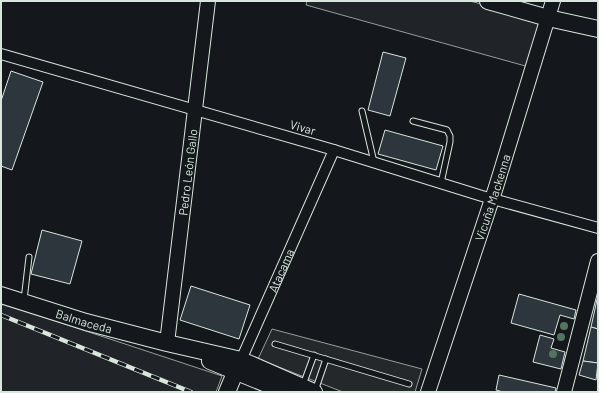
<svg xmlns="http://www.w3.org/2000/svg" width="599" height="393" font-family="Barlow,sans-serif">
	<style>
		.green { fill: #202428; stroke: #939e99 }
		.parking { fill: #24282b; stroke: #939e99 }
		.building { fill: #2c363c; stroke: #d8e6dc }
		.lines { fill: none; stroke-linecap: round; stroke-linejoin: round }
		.lane-casing { stroke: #d8e6dc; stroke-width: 7 }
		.street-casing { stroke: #d8e6dc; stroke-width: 12 }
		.secondary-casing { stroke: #d8e6dc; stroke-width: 16 }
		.primary-casing { stroke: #d8e6dc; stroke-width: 18 }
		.lane { stroke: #14181c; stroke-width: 5 }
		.street { stroke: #14181c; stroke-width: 10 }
		.secondary { stroke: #14181c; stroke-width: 14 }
		.primary { stroke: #14181c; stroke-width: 16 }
		.rail-casing { stroke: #d8e6dc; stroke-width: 4.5 }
		.rail { stroke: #14181c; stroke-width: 3; stroke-dasharray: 9; stroke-linecap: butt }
		.tree { fill: #55745f }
		.labels { text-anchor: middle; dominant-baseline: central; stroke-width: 3; stroke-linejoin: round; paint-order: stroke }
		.street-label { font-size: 12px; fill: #d8e6dc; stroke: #14181c }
	</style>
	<rect width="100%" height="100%" fill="#14181c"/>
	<!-- green -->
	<g class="green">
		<path d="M307,1H470L543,21L529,67L306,5Z"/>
		<path d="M1,303L222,376L216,392H1Z"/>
	</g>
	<!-- parking -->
	<path class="parking" d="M272,329L422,369L415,392H343L258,359Z"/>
	<!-- building -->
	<g class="building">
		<path d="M383,52L406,58L390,116L368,110Z"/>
		<path d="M11,71L43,82L12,170L1,166V101Z"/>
		<path d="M385,130L443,146L436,170L378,154Z"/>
		<path d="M42,230L82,241L70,284L31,274Z"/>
		<path d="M191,286L250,305L239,339L180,320Z"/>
		<path d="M519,294L576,310L574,319L560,315L554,335L511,323Z"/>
		<path d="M598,295V329L591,327Z"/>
		<path d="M591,327L598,329V363L583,361Z"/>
		<path d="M540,335L554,339L551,348L565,352L561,369L533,362Z"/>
		<path d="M583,361L598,363L596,380L579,375Z"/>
		<path d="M499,375L556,388L555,392H503L496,390Z"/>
	</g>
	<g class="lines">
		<!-- lane casing -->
		<g class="lane-casing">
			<g id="lane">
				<path d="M362,111L374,162"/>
				<path d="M413,121L447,130L450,136V142L441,183"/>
				<path d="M24,300L29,257"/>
				<path d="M275,344L409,384"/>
				<path d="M303,385L314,355"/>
				<path d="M315,391L326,359"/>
			</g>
		</g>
		<!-- street casing -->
		<g class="street-casing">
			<g id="street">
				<path d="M1,54L334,150L482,196L598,228"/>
				<path id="s1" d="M241,360L334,150"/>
			</g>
		</g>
		<!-- secondary casing -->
		<g class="secondary-casing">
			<g id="secondary">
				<path id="s2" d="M167,343L208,1"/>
				<path id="s3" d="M428,392L496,187L553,1"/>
				<path d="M564,392L598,261"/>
			</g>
		</g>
		<!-- primary casing -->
		<g class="primary-casing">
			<g id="primary">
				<path d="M488,1L548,18L598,29"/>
				<path id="s4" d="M1,295L86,322L167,343L241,360L314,392"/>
				<path d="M210,361L286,392"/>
				<path d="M227,392L240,361"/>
			</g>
		</g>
		<!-- lane -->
		<use href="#lane" class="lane"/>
		<!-- street -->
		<use href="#street" class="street"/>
		<!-- secondary -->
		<use href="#secondary" class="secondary"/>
		<!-- primary -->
		<use href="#primary" class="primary"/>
		<!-- rail casing -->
		<g class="rail-casing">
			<path id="rail" d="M1,315L191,392"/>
		</g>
		<!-- rail -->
		<use href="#rail" class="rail"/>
	</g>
	<!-- trees -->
	<g class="tree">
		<circle cx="564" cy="326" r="4"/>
		<circle cx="561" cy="337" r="4"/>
		<circle cx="553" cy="354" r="4"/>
	</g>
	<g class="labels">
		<!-- street labels -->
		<g class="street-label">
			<text transform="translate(303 127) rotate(16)">Vivar</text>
			<text stroke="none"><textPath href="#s2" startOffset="172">Pedro León Gallo</textPath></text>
			<text stroke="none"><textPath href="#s3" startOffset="205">Vicuña Mackenna</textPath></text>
			<text stroke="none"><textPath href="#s1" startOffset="98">Atacama</textPath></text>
			<text stroke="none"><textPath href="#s4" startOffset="87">Balmaceda</textPath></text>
		</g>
	</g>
	<!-- border -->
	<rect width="599" height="393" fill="none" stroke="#d8e6dc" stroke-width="4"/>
</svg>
